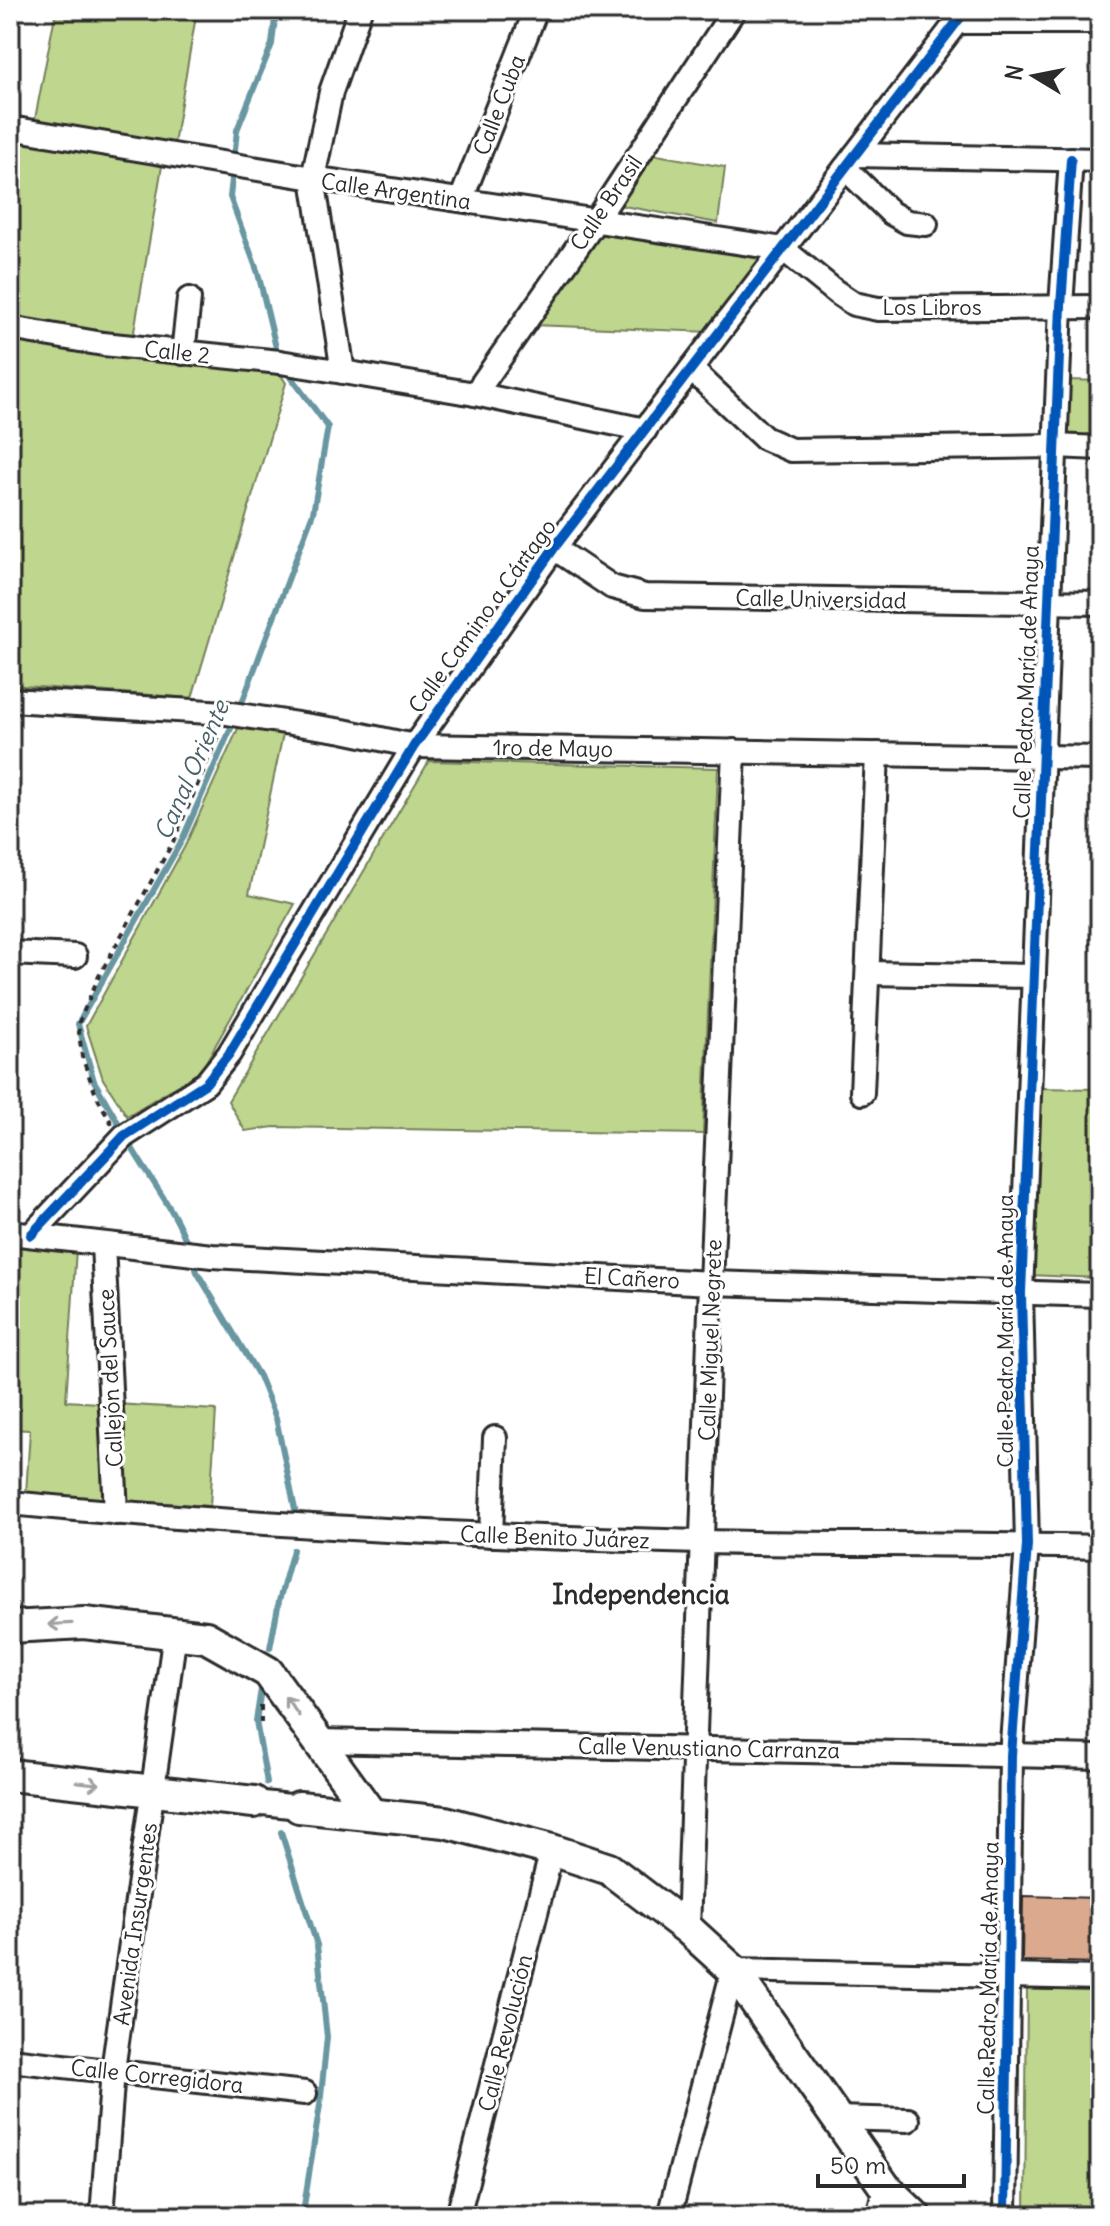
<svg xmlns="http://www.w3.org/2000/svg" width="1110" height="2226" font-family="Delius,sans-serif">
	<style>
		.green { fill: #bed68d; stroke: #74805c; stroke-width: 2 }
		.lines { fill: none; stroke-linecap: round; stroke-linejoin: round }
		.stream { stroke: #6896a1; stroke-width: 6 }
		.building { fill: #dbaa8e; stroke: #2b2b2b; stroke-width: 2 }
		.minor-casing { stroke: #2b2b2b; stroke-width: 28 }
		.major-casing { stroke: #2b2b2b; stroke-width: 36 }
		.path { stroke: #2b2b2b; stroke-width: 4; stroke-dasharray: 6 6; stroke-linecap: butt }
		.minor { stroke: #fff; stroke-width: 22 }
		.major { stroke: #fff; stroke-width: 30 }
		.cycleway-casing { stroke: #fff; stroke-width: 15 }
		.cycleway { stroke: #0057b8; stroke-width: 10 }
		.oneway { stroke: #a0a0a0 }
		.labels { text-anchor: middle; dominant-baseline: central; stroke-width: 6; stroke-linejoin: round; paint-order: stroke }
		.street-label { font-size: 22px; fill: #2b2b2b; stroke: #fff }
		.water-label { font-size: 24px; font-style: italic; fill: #496066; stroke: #fff }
		.quarter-label { font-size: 26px; font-weight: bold; fill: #2b2b2b; stroke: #fff }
	</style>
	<rect width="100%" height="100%" fill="#fff"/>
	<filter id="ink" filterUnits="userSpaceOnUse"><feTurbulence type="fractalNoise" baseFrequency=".0125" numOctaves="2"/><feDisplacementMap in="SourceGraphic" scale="16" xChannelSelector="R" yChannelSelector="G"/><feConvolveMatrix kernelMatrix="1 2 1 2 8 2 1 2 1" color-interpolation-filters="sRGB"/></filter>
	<g filter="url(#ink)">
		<!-- green -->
		<g class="green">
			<path d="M56,10H197L174,144L35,119Z"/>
			<path d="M10,134L163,160L133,338L10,317Z"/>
			<path d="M651,154L725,167L718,223L618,205Z"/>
			<path d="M598,227L772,253L711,332L533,325Z"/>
			<path d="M10,331L265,350L286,383L192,698L10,685Z"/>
			<path d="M1069,380L1100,381V438L1065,436Z"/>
			<path d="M241,722L283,734L249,894L295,904L201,1071L127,1116L103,1079L86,1026L185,846Z"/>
			<path d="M429,761L718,768L703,1134L274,1127L245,1131L228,1101Z"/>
			<path d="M1035,1088L1100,1089V1278L1028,1275Z"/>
			<path d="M10,1244L76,1249L66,1401L216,1410L210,1506L26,1494L30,1430L10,1429Z"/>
			<path d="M1027,1987L1100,1989V2216H1025Z"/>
		</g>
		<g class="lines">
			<!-- stream -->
			<g class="stream">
				<path d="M234,159L237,130L272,44L276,10"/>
				<path d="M233,170L230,197L258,273L278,356"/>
				<path d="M240,708L313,513L328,427L285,369"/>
				<path d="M123,1131L94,1081L78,1024L182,840L235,719"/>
				<path d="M128,1141C148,1177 176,1210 189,1249"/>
				<path d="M193,1259L197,1272L259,1376L276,1418L296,1514"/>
				<path d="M270,1648L279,1601L293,1550"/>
				<path d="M262,1683L256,1721L267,1783"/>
				<path d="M281,1832L317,1945L327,2037L320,2105L304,2206L299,2216"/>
			</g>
		</g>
		<!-- building -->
		<path class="building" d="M1023,1896L1100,1898L1099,1963L1022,1961Z"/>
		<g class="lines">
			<!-- minor casing -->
			<g class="minor-casing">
				<g id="minor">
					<path d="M957,22H1100"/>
					<path d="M10,128L313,178L783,249L836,292L854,304L878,309L1100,307"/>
					<path d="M855,155L1100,160"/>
					<path d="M845,168L891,213L907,222L926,224"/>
					<path d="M461,200L536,10"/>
					<path d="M10,328L103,344L280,362L343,372L475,394L645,430"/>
					<path d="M183,353L189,299"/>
					<path d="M691,369L764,438L791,450L1055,446L1100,448"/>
					<path d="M343,372L313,178L331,92L360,10"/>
					<path d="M475,394L596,220L734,10"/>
					<path d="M554,548L612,587L645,596L1100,603"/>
					<path d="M10,700L226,713L343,731L414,746L1100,758"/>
					<path d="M10,953L75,956"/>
					<path d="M868,973L1034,976"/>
					<path d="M862,1093L877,754"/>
					<path d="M10,1233L212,1256L711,1283L1100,1295"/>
					<path d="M31,1235L124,1136L206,1083L229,1054L414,746L554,548L966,10"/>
					<path d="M103,1244L116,1513"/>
					<path d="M10,1503C239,1525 470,1536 700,1542C833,1545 967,1543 1100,1547"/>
					<path d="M491,1535L495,1438"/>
					<path d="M317,1741L1100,1757"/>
					<path d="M254,1802L299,1807"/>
					<path d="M688,1929L711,1283L734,751"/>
					<path d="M10,2060L305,2093"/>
					<path d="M836,2118L908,2120"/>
					<path d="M102,2216L113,2070L175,1633"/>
					<path d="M458,2216L552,1850"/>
					<path d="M669,2216L733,1970L1100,1978"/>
					<path d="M878,2216L885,2187"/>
					<path d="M1005,2216L1011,1755L1027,1545L1021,1293L1061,306L1071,159"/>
				</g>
			</g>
			<!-- major casing -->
			<g class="major-casing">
				<g id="major">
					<path d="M10,1627L84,1623L206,1637L268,1672L371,1814"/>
					<path d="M10,1775L254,1802"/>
					<path d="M299,1807L445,1822L552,1850L609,1869L688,1929L733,1970L885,2187L915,2216"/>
				</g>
			</g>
			<!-- path -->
			<g class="path">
				<path d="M112,1124L96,1095L82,1057L78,1024L99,976L173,842L220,732"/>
				<path d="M261,1705V1727"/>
			</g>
			<!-- minor -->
			<use href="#minor" class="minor"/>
			<!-- major -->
			<use href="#major" class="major"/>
			<!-- cycleway casing -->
			<g class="cycleway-casing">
				<g id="cycleway">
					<path d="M31,1235L124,1136L206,1083L229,1054L414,746L554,548L966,10"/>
					<path d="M1005,2216L1011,1755L1027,1545L1021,1293L1061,306L1071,159"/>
				</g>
			</g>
			<!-- cycleway -->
			<use href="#cycleway" class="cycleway"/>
		</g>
		<!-- one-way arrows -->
		<defs><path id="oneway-shaft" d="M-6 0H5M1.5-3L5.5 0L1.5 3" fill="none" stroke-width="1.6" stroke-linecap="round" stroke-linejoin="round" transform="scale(2)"/></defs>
		<g class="oneway">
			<use href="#oneway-shaft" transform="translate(60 1624) rotate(177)"/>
			<use href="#oneway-shaft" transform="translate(292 1706) rotate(-126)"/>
			<use href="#oneway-shaft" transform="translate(88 1783) rotate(6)"/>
		</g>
	</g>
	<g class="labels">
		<!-- street labels -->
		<g class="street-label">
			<text transform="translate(499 105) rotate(-69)">Calle Cuba</text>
			<text transform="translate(396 191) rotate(8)">Calle Argentina</text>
			<text transform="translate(606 203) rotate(-56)">Calle Brasil</text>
			<text x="932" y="307">Los Libros</text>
			<text transform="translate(177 352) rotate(6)">Calle 2</text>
			<text transform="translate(821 599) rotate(1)">Calle Universidad</text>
			<text transform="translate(482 616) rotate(-54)">Calle Camino a Cártago</text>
			<text transform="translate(1026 682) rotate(-88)">Calle Pedro María de Anaya</text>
			<text transform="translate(553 748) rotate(1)">1ro de Mayo</text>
			<text transform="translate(632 1278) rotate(3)">El Cañero</text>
			<text transform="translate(1005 1331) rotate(-90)">Calle Pedro María de Anaya</text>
			<text transform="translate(710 1340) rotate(-88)">Calle Miguel Negrete</text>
			<text transform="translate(110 1378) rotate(-93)">Callejón del Sauce</text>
			<text transform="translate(555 1537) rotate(2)">Calle Benito Juárez</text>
			<text transform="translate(709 1748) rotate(1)">Calle Venustiano Carranza</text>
			<text transform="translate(135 1924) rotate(-82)">Avenida Insurgentes</text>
			<text transform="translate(988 1978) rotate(-89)">Calle Pedro María de Anaya</text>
			<text transform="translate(505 2033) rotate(-76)">Calle Revolución</text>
			<text transform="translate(157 2076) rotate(6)">Calle Corregidora</text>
		</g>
		<!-- water labels -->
		<g class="water-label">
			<text transform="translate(191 770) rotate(-66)">Canal Oriente</text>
		</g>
		<!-- quarter labels -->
		<g class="quarter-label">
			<text x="641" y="1594">Independencia</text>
		</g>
	</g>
	<!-- margin -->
	<rect width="1110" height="2226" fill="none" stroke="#fff" stroke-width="40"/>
	<rect x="20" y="20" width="1070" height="2186" fill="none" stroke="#2b2b2b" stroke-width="3" filter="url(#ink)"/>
	<!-- north arrow -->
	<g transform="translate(1034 76) rotate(280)" stroke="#ffffff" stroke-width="6" paint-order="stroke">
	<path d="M0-6L14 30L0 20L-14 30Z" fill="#2b2b2b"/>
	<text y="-12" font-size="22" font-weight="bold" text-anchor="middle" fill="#2b2b2b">N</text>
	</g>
	<!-- scale -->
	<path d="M818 2174v12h146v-12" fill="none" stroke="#2b2b2b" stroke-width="4"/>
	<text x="830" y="2174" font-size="24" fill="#2b2b2b" stroke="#ffffff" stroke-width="6" paint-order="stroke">50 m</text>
</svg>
